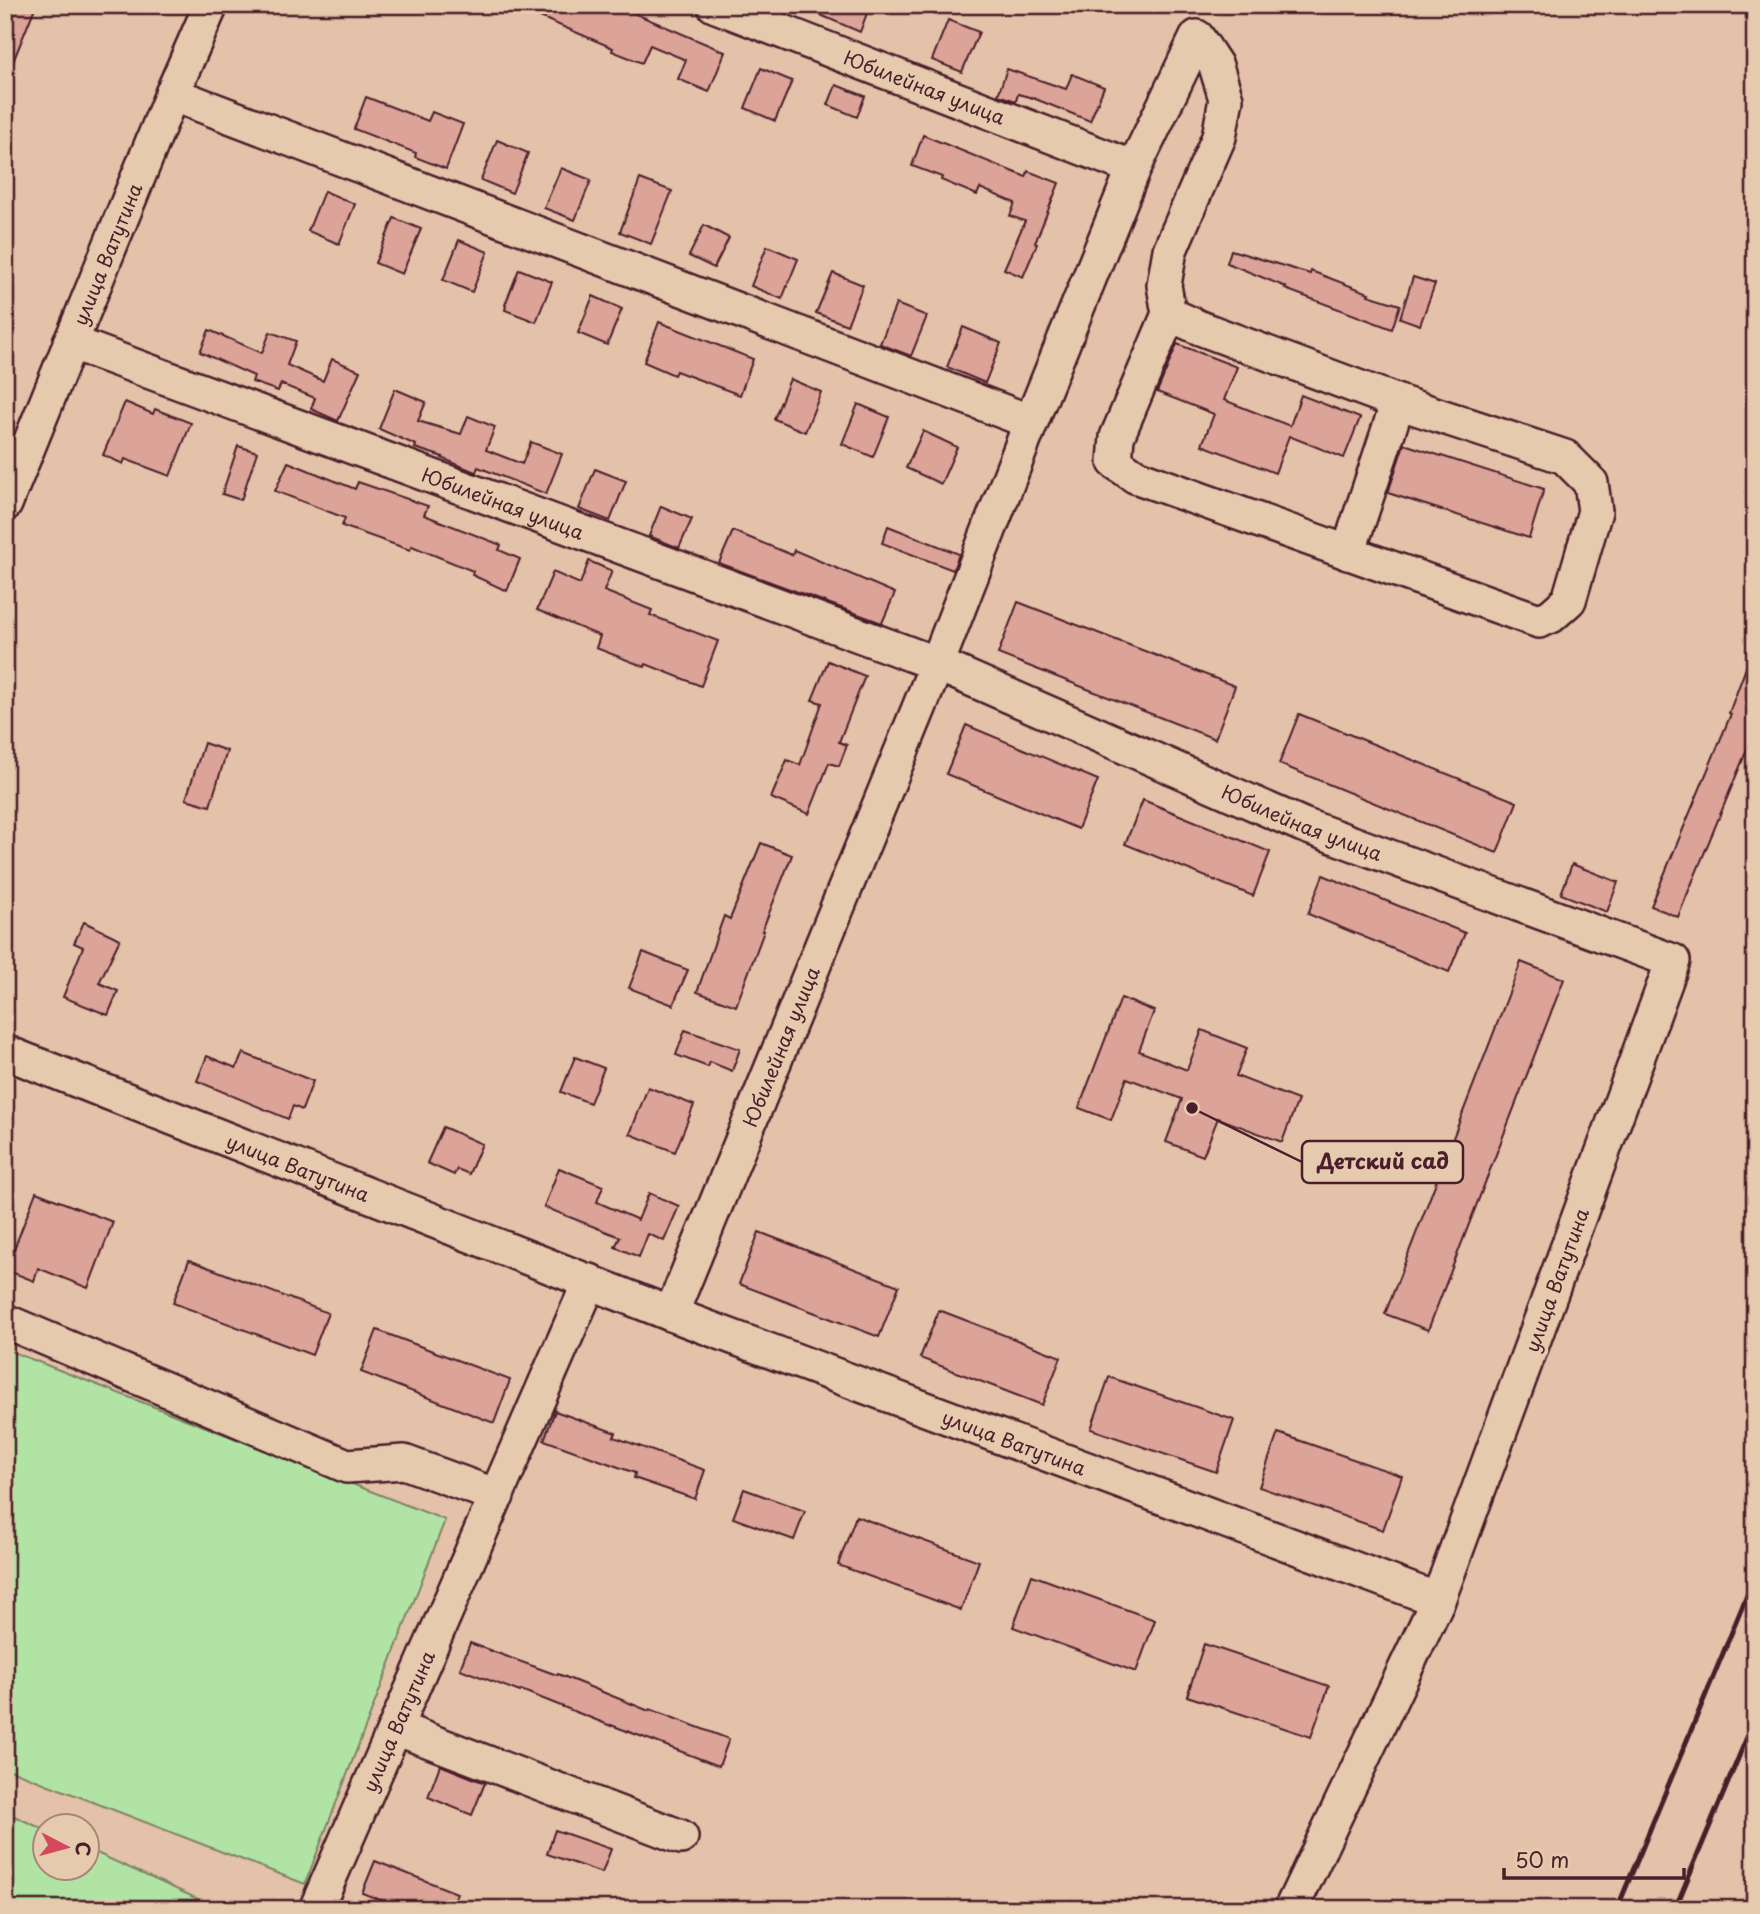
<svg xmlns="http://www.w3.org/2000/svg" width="1760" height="1914" font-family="'Playpen Sans',sans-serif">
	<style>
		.green { fill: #b1e4a4; stroke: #7e8268; stroke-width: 2 }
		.building { fill: #dca399; stroke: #4a1f2b; stroke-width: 2 }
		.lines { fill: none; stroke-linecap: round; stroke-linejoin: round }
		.minor-casing { stroke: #4a1f2b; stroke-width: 38 }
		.minor { stroke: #e6caad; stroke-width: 33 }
		.rail { stroke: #4a1f2b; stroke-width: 5 }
		.labels { text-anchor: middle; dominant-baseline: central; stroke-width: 7; stroke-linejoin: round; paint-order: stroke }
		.street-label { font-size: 19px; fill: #4a1f2b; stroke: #e6caad }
		.leader { fill: none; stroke: #4a1f2b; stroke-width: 2.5 }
		.callout-dot { fill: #4a1f2b; stroke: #e6caad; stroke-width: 2.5 }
		.callout { fill: #e6caad; stroke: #4a1f2b; stroke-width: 2.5 }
		.callout-label { font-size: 21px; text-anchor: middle; font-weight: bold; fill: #4a1f2b }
	</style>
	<rect width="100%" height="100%" fill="#e4c2a9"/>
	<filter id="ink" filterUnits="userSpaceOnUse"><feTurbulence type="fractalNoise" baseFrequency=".0143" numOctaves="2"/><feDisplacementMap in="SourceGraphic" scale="14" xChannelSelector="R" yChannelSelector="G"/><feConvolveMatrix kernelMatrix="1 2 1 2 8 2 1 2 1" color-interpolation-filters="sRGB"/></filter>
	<g filter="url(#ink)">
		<!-- green -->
		<g class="green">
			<path d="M5,1349L445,1520L305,1884L5,1768Z"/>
			<path d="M5,1812L45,1830L46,1868H88V1849L220,1909H5Z"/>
		</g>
		<!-- building -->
		<g class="building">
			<path d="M5,5H36L6,79H5Z"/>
			<path d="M512,5H615L725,52L709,92L678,79L686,60L650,45L642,63L612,51L613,48Z"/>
			<path d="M797,5H870L860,32Z"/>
			<path d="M948,20L979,32L962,72L932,60Z"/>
			<path d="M761,68L792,81L775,121L745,108Z"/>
			<path d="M1007,69L1066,89L1072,74L1104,87L1090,121L1033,98L1018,94L1016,101L998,95Z"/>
			<path d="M836,85L865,96L857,117L828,105Z"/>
			<path d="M366,97L428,121L432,112L463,124L446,169L415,157L416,153L354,129Z"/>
			<path d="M923,135L1026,177L1028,171L1059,183L1035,243L1037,244L1023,277L1004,269L1025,221L1010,216L1015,203L980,188L977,195L941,180L942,177L912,166Z"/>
			<path d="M497,140L528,153L512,193L481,180Z"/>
			<path d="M561,168L591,180L575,220L544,208Z"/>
			<path d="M640,179L672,191L651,244L620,232Z"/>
			<path d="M324,191L355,204L339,244L308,231Z"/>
			<path d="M394,218L421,229L402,274L375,263Z"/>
			<path d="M704,225L729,238L714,268L689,256Z"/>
			<path d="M459,240L488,252L472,292L443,280Z"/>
			<path d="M767,246L798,259L782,299L751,286Z"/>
			<path d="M1231,250L1310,274L1311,271L1369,293L1368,295L1400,305L1392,329L1285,289L1286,287L1227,263Z"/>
			<path d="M519,269L552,282L536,322L505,310L506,306L505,305Z"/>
			<path d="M833,273L863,285L847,325L816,313Z"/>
			<path d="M1413,277L1435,284L1420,325L1400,318Z"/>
			<path d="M593,296L622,309L607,345L578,333Z"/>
			<path d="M896,304L927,316L911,356L880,344Z"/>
			<path d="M659,322L753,359L740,395L676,371L674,375L644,362Z"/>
			<path d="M963,327L1001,343L985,383L947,367Z"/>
			<path d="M209,330L262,353L270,332L296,341L287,365L323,381L332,359L360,371L338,421L311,409L315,398L281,384L278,391L252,382L254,376L200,352Z"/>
			<path d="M1177,344L1237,367L1224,400L1290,426L1301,395L1360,418L1344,458L1289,436L1275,473L1202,445L1214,414L1157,392Z"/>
			<path d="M790,379L821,392L805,432L774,419Z"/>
			<path d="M395,389L426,402L418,421L461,434L468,416L495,427L486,450L522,464L531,442L562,454L546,494L478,467L476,472H475L442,458L443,457L415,448L416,445L379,429Z"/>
			<path d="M125,402L153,414L155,409L191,423L170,476L125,459L123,464L103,455Z"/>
			<path d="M858,404L889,417L873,457L842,444Z"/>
			<path d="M923,431L957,447L941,484L906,468Z"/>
			<path d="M1404,444L1544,489L1529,538L1388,493Z"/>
			<path d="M238,446L257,452L241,500L222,494Z"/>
			<path d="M288,462L355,489L358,482L428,506L424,515L501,545L499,550L520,559L507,591L472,575L473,571L412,546L410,550L342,526L345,518L275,491Z"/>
			<path d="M595,469L626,481L610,521L579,509Z"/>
			<path d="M661,506L692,519L679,548L649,536Z"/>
			<path d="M888,526L959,554L953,570L882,543Z"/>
			<path d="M733,531L792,555L794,550L895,593L882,623L719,563Z"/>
			<path d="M589,561L612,571L604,591L652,610L650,615L718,641L701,686L646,664L645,667L596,648L600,636L537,610L553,572L580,584Z"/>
			<path d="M1018,602L1235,686L1215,739L998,654Z"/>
			<path d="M1753,649L1755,650V730L1678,917L1651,906L1731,714L1729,713Z"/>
			<path d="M828,661L865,676L839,742L847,745L839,766L829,763L809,814L771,798L787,760L800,765L822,703L812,700Z"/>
			<path d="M1299,714L1517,802L1497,853L1279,764Z"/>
			<path d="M966,725L1098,780L1078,829L946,774Z"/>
			<path d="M204,743L227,751L210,806L186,799Z"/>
			<path d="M1143,800L1270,852L1253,896L1125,844Z"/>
			<path d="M761,843L792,855L762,931H764L736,1006L697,992L724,916L730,919Z"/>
			<path d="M1572,864L1618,882L1607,912L1561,894Z"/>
			<path d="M1323,875L1465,933L1449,972L1308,914Z"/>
			<path d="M84,922L120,939L99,983L118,991L108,1015L63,997L83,947L74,943Z"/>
			<path d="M643,952L688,970L673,1005L629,988Z"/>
			<path d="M1521,962L1564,979L1428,1330L1385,1314Z"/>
			<path d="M1121,998L1154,1011L1139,1051L1187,1070L1202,1030L1247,1048L1236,1076L1298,1100L1282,1142L1218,1118L1203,1156L1166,1142L1182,1099L1127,1078L1111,1120L1079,1108Z"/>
			<path d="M685,1030L740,1049L732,1071L710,1062L708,1067L676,1055Z"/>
			<path d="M243,1053L313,1081L302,1110L293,1106L288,1119L197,1081L207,1056L236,1068Z"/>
			<path d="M575,1057L604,1068L590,1103L561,1092Z"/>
			<path d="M648,1087L694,1105L675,1152L630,1134Z"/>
			<path d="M443,1127L482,1144L469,1174L457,1169L454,1175L427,1163Z"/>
			<path d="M559,1168L603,1186L597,1202L638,1220L649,1193L679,1206L664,1241L648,1234L639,1257L615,1247L620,1237L544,1207Z"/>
			<path d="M36,1192L113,1222L88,1288L38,1268L34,1281L6,1270Z"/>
			<path d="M759,1232L899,1286L879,1337L739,1284Z"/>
			<path d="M189,1260L328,1313L312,1355L173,1303Z"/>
			<path d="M939,1310L1061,1357L1042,1405L920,1358Z"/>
			<path d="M377,1330L510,1380L494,1423L361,1372Z"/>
			<path d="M1109,1377L1234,1420L1216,1472L1091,1429Z"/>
			<path d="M555,1411L616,1433L614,1437L705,1470L695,1499L634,1478L635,1473L544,1440Z"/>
			<path d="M1278,1433L1402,1476L1383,1530L1259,1487Z"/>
			<path d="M744,1489L805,1511L794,1540L733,1518Z"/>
			<path d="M856,1516L979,1561L961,1610L838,1565Z"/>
			<path d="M1032,1575L1155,1620L1136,1672L1013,1627Z"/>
			<path d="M470,1643L557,1675L558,1674L649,1711L650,1709L729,1739L719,1766L611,1725V1726L521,1690L520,1692L460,1669Z"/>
			<path d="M1204,1644L1329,1686L1311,1737L1187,1696Z"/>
			<path d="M440,1765L485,1783L472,1815L428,1797Z"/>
			<path d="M555,1830L611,1849L602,1873L547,1854Z"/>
			<path d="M375,1861L457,1893L451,1909H403L362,1893Z"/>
		</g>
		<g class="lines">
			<!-- minor casing -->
			<g class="minor-casing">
				<g id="minor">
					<path id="s1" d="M714,5L1134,168"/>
					<path d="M172,94L1031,422"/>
					<path id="s2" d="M70,342L937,664L1303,825L1673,961L1438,1600L1291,1909"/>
					<path id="s3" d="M5,504L172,94L211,5"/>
					<path d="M1348,553L1398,402"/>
					<path id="s4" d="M5,1052L671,1314L1438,1600"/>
					<path id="s5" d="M671,1314L937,664L1031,422L1134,168L1197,37L1216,66L1226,99L1219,137L1170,250L1164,285L1169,314L1117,437L1115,462L1135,476L1539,621L1551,616L1569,600L1595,511L1591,483L1565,457L1398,402L1200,328L1169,314"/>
					<path d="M5,1321L347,1466L404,1462L497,1496"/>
					<path d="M396,1728L681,1837"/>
					<path id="s6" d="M316,1909L590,1281"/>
				</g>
			</g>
			<!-- minor -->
			<use href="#minor" class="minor"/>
			<!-- rail -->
			<g class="rail">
				<path d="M1617,1909L1755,1576"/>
				<path d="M1675,1909L1755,1718"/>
			</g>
		</g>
	</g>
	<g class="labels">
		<!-- street labels -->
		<g class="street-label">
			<text stroke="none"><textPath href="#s1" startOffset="226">Юбилейная улица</textPath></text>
			<text stroke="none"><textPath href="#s3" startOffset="270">улица Ватутина</textPath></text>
			<text stroke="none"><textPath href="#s2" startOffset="462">Юбилейная улица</textPath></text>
			<text stroke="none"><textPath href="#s2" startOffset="1323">Юбилейная улица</textPath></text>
			<text stroke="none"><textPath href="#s5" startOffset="289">Юбилейная улица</textPath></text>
			<text stroke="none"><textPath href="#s4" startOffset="315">улица Ватутина</textPath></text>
			<text transform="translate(1556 1280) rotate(-70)">улица Ватутина</text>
			<text stroke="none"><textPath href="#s4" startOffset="1082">улица Ватутина</textPath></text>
			<text stroke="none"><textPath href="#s6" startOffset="205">улица Ватутина</textPath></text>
		</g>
	</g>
	<!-- callouts -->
	<path class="leader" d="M1192 1108L1302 1162"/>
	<circle class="callout-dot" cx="1192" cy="1108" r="7"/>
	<rect class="callout" x="1302" y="1141" width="161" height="42" rx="7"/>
	<g class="callout-label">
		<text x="1383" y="1169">Детский сад</text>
	</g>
	<!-- margin -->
	<rect width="1760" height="1914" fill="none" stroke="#e6caad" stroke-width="28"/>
	<rect x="14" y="14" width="1732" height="1886" fill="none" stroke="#4a1f2b" stroke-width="2.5" filter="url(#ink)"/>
	<!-- north arrow -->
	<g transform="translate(66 1847) rotate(96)"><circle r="33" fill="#e6caad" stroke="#a88679" stroke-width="2"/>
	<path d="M0-5L12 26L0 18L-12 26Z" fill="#d1495b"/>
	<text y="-10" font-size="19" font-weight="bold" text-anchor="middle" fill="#4a1f2b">С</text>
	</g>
	<!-- scale -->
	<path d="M1504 1868v10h180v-10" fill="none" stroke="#4a1f2b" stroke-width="3.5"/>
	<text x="1515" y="1868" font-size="21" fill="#4a1f2b" stroke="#e6caad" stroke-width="5" paint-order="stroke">50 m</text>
</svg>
